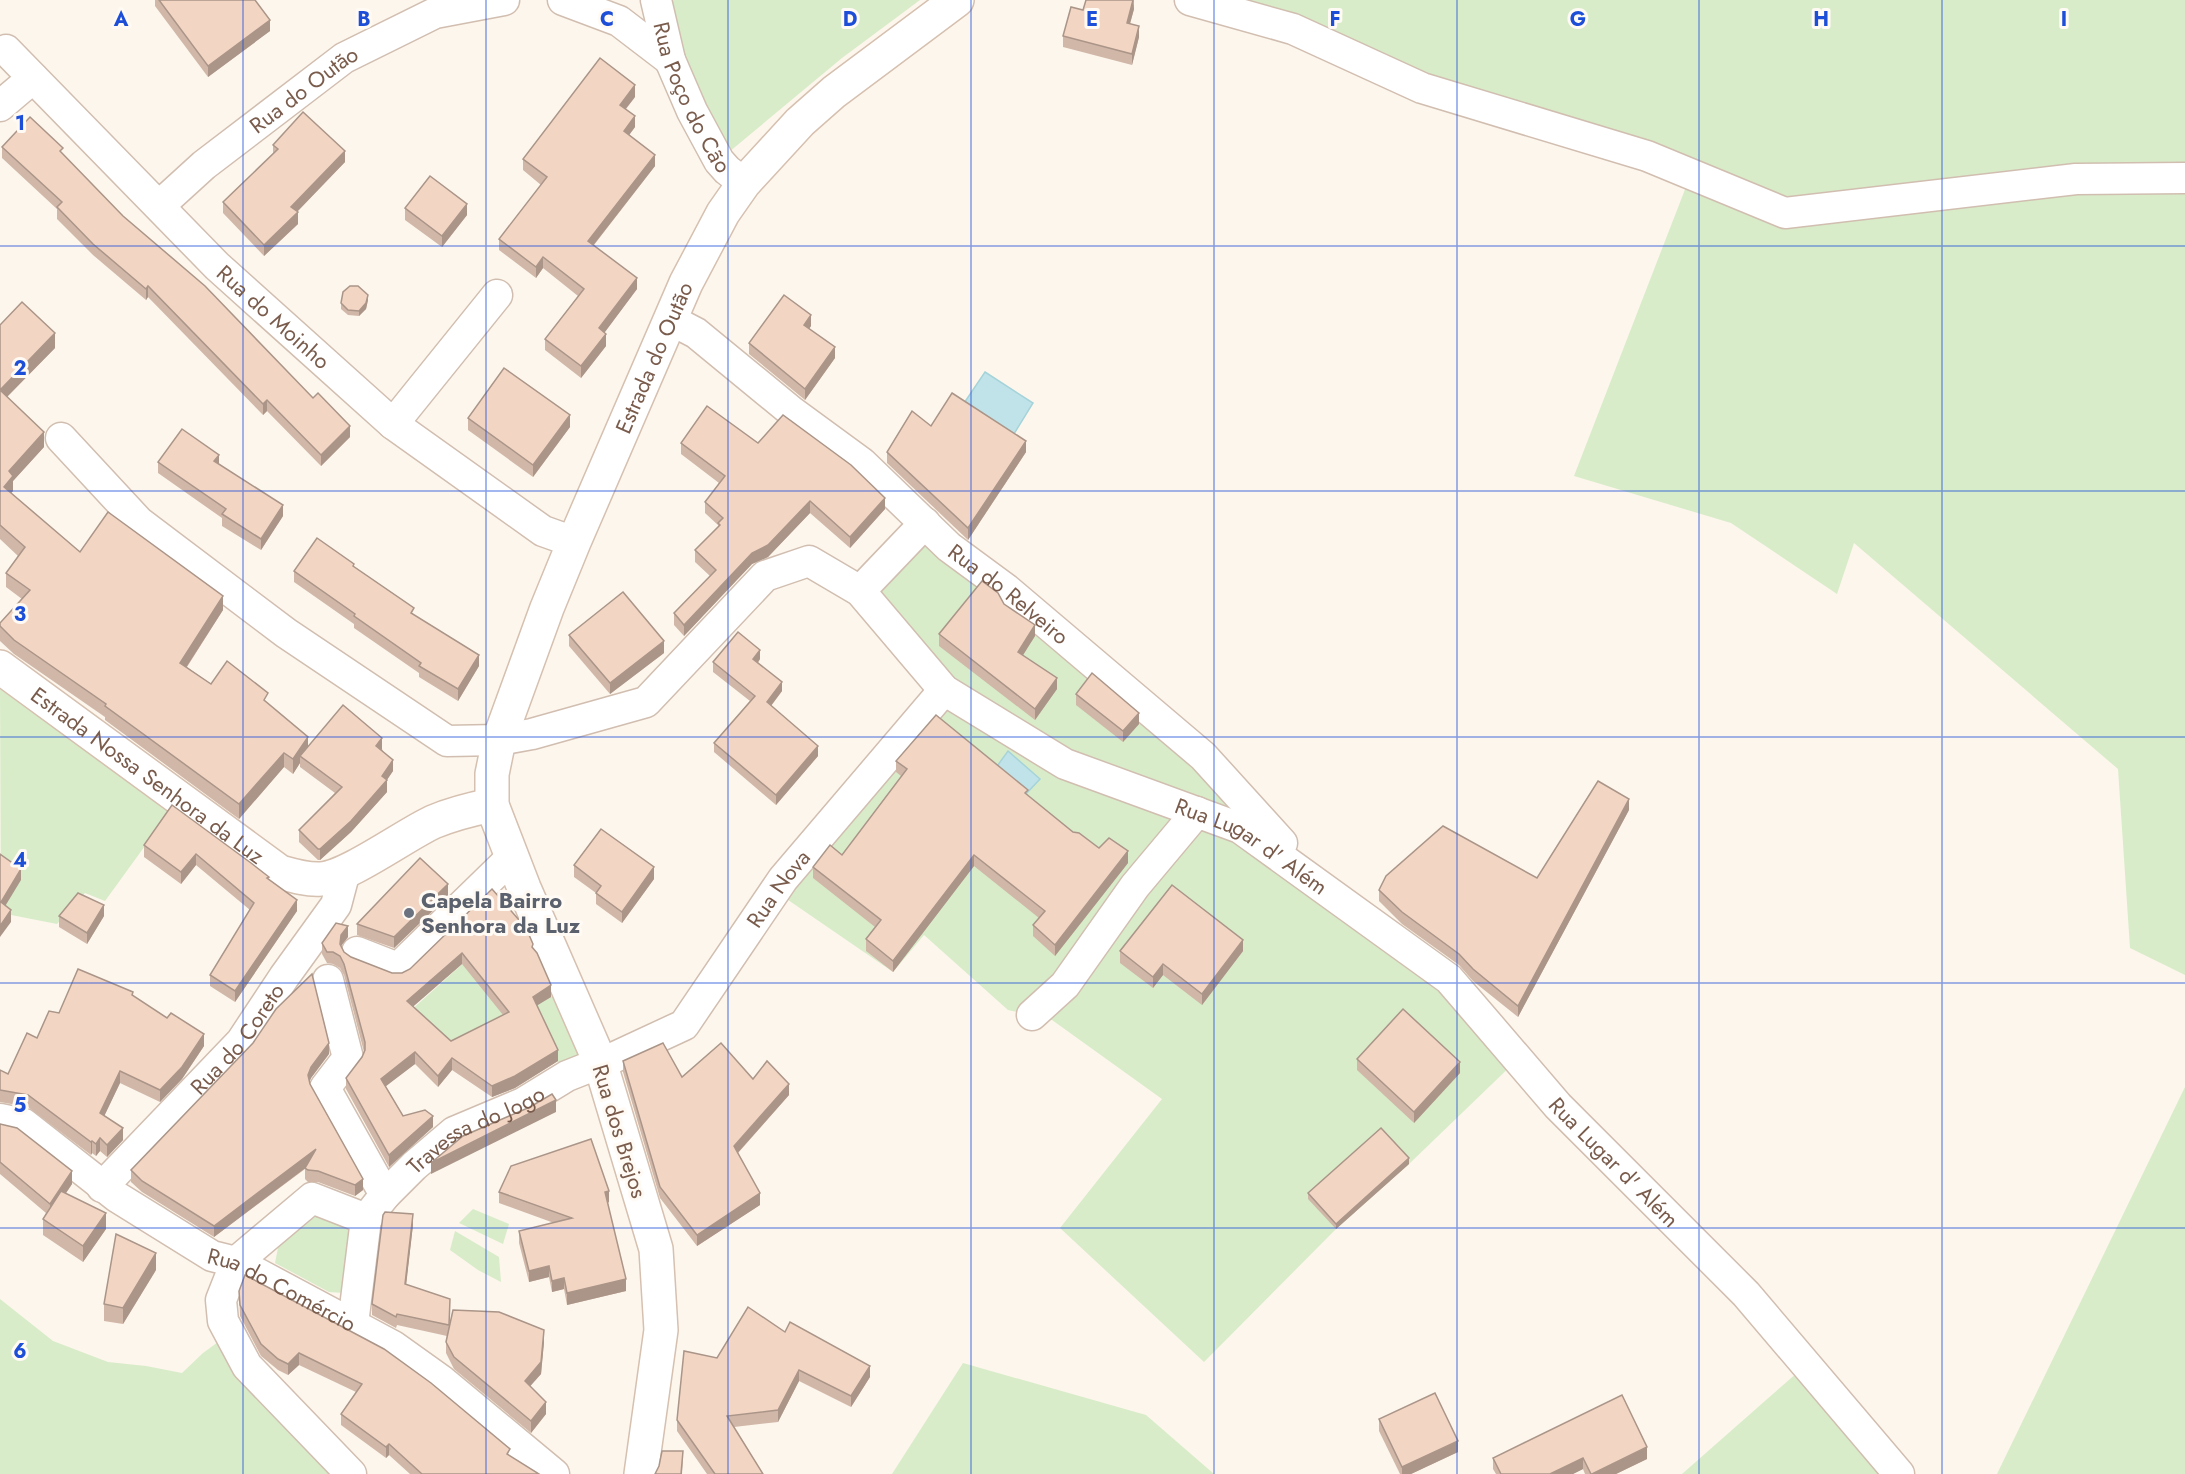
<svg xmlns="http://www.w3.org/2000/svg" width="2185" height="1474" font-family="Jost,sans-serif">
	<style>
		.green { fill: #d8ecc9 }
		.water { fill: #bfe3e8; stroke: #a5d3da; stroke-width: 1.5 }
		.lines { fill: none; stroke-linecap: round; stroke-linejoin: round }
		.street-casing { stroke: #d1beb0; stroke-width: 33 }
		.secondary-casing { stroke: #d6c0b0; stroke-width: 36 }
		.street { stroke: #fff; stroke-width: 30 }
		.secondary { stroke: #fff; stroke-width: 33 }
		.wall { fill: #d1b7a8; fill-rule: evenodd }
		.shaded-wall { fill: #aa9588 }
		.building { fill: #f3d5c3; stroke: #aa9588; stroke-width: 1.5; fill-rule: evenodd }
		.grid { fill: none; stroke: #1d4ed8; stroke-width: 1.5; stroke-opacity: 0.55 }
		.worship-dot { fill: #6b7280; stroke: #fffaf3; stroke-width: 2 }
		.labels { text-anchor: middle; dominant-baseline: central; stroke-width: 6; stroke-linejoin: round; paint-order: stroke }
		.street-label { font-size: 22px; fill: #7a5c4d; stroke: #fffaf3 }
		.worship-label { font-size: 22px; font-weight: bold; fill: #5b616d; stroke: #fffaf3; text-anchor: start }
		.grid-label { font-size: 20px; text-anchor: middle; font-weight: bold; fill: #1d4ed8; stroke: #fffaf3; stroke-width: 6; stroke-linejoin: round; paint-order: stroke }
	</style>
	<rect width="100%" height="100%" fill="#fdf6ec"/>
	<!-- green -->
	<g class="green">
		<path d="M656,0H920L842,58L723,157Z"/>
		<path d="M1187,0H2185V975L2130,948L2118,769L1854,543L1837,594L1731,523L1574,476L1691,174Z"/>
		<path d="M925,523L1518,1059L1409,1164L1336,1229L1204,1362L1060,1228L1162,1099L1052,1020L1008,1010L924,935L893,972L775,891L944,690L860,591Z"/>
		<path d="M0,689L171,810L105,901L85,893L57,924L1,913Z"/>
		<path d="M479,949L509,1022L557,993L593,1047L559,1064L547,1038L437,1059L408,1013Z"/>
		<path d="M2185,1087V1474H1997Z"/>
		<path d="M473,1209L509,1224L503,1244L459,1223Z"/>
		<path d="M313,1212L356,1233L344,1293L329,1292L275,1263L278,1248Z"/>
		<path d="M455,1231L499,1257L501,1282L478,1270L450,1250Z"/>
		<path d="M0,1299L53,1341L108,1362L146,1366L182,1373L203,1353L229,1334L351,1474H0Z"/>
		<path d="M963,1363L1146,1415L1214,1474H892Z"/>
		<path d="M1806,1365L1899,1474H1682Z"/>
	</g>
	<!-- water -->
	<g class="water">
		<path d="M985,372L1033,403L1009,442L960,409Z"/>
		<path d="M1008,751L1040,779L1025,795L995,769Z"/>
	</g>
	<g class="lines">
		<!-- street casing -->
		<g class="street-casing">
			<g id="street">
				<path d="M563,0L619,21L670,60"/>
				<path id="s1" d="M656,0L670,60L692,111L719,161L727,170L744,183"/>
				<path d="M1190,0L1293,29L1422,88L1647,156L1785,213L2076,179L2185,178"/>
				<path id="s2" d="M6,50L217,266L393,424L543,531L574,542"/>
				<path d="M0,106L33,78"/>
				<path id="s3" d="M159,206L204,165L344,58L435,13L504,0"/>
				<path id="s4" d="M671,320L696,333L791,411L862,463L949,547L1006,589L1203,756L1282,843"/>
				<path d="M393,424L497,295"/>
				<path id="s5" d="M61,438L139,522L286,633L447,741L499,740L532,734L646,702L765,576L809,561L860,591L944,690L1065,764L1240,828L1449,979L1558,1106L1746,1294L1899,1474"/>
				<path d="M860,591L925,523"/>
				<path d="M357,952L398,968L512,857"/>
				<path d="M328,980L348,1058L325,1088L385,1195"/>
				<path d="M1032,1015L1065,985L1135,886L1197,812"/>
				<path id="s6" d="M0,1119L24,1124L117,1197L212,1256L236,1262L393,1346L442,1381L554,1474"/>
				<path id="s7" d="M102,1187L241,1042L284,977L336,905L345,871"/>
				<path id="s8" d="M366,1219L385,1195L414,1166L454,1132L523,1103L567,1076L615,1057L684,1025L783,879L944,690"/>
				<path d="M351,1474L247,1366L223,1321L221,1300L236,1262L312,1198L366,1219L353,1324"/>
			</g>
		</g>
		<!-- secondary casing -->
		<g class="secondary-casing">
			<g id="secondary">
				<path id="s9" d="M0,667L280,872C294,876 307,880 321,879C348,877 405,835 433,822C452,814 472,809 492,805"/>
				<path id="s10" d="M641,1474L661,1330L656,1249L600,1062L524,888L492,805V774L499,740L547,608L574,542L686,283L723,213L744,183L800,122L834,92L957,0"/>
			</g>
		</g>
		<!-- street -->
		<use href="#street" class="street"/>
		<!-- secondary -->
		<use href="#secondary" class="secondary"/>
	</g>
	<!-- wall -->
	<g class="wall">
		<path d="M155,0H255L270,31L208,77L155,6Z"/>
		<path d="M1134,0V9L1130,24L1139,37L1132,65L1063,47V36L1083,10Z"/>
		<path d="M635,97L626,109L635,127L629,135L655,166L594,245L637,289L604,333L606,346L581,378L545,350V339L578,296L543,268L536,278L499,250V239L541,185L523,170V159Z"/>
		<path d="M273,145L345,162L297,212L298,224L264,256L223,213V202L273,154Z"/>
		<path d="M2,147L63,155L123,216L350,437L321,466L267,411L263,415L148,297L146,300L93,255L57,219V209L2,158Z"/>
		<path d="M405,208L467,215L442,247L405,220Z"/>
		<path d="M368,300L366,309L359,316L348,315L341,309V303Z"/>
		<path d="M0,325L55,348L7,397L44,447L13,481V491L11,493L80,552L223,610L187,667L211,684L268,703L308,746L382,749L393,771L387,780V792L351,832L320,860H318L299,842V830L335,793L300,767V763L293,774L284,767L239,819L105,720V717L14,654L0,641V623L22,599L6,587V573L18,556L0,539Z"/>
		<path d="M811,326L809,329L835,358L805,400L749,354V343Z"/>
		<path d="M468,418L570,427L533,477L468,430Z"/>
		<path d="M931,426L1026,452L968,540L887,463V452Z"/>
		<path d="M681,443H758L885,509L850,548L810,513L768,557L752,564L684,636L674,625V613L710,576L695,562V550L718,528V525L705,513V502L719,483L681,454Z"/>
		<path d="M158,462L219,464L283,516L261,550L222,526V518L158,473Z"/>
		<path d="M354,567L479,666L458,701L419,677V673L354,628V624L294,582V571Z"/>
		<path d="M1004,604L1035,636L1023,655L1057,689L1035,720L939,646V634Z"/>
		<path d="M569,635L664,653L610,694L569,646Z"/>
		<path d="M760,659L758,663L782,691L771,706L818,756L776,805L714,752V743L750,701L713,672V662Z"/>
		<path d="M1076,694L1139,724L1123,742L1076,705Z"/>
		<path d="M896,761L1028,796L1073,832L1099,848L1128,863L1055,956L1033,936V925L1039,918L974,866L893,972L866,951V939L875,927L813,878V867L842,855L901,776L896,772Z"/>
		<path d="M172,805L269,879L297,911L235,1002L210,986V975L250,910L196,865L181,884L144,857V845Z"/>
		<path d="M1629,810L1518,1017L1473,981L1459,965L1402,924L1379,901V890L1537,878Z"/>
		<path d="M574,865L654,879L622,923L596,904V893L574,877Z"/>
		<path d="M492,889L533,948L551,997L537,1005L558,1061L515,1088L492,1097L452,1070L438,1087L415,1064L385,1086L403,1116L433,1127L389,1167L346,1089V1078L362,1057L364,1052L344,975L340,968L333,964L327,963L322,954V943L348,937L341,946L344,952L351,957L392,973H402L410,969ZM462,964L503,1015L451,1041L413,1006Z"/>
		<path d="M448,896L394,948L357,935V924Z"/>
		<path d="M59,916H104L87,944L59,927Z"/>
		<path d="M1120,951H1243L1202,1005L1163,975L1153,988L1120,963Z"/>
		<path d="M133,996L204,1046L182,1079L160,1102L120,1083L104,1116L123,1140L107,1157L100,1151L96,1156L92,1153L91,1155L28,1107L0,1102V1070L8,1074L37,1038L59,1013Z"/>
		<path d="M329,1054L311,1078L309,1082L363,1190L355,1196L318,1182H308L305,1179V1169L214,1237L142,1192L131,1182V1170Z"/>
		<path d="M1357,1059L1460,1073L1414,1123L1357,1070Z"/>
		<path d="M623,1061L682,1077L753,1079L789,1095L738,1153L760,1205L697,1246L660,1198L623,1072Z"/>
		<path d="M0,1124L72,1184L66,1193L106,1229L83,1262L43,1235V1219L46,1213L0,1174Z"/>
		<path d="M1409,1164L1336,1229L1308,1199V1193Z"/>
		<path d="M499,1192L609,1202L608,1203L626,1291L567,1305L564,1289L552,1292L549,1277L529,1282L519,1243V1231L554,1223L499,1203Z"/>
		<path d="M413,1225L406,1284L449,1325L544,1342L541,1374L530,1386L546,1414L531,1433L454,1369L446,1353V1342L447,1336L397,1325L396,1328L372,1315V1304Z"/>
		<path d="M156,1270L123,1324L104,1321V1304Z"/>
		<path d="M239,1291L510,1456L539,1474H410L389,1455L386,1458L341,1425V1414L356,1392L299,1365L288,1375L278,1370L261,1356L240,1316Z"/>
		<path d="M785,1332L870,1377L851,1407L799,1381L778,1422L734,1427L763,1474H707L677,1431V1420L717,1358Z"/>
		<path d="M1379,1419L1458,1452L1411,1474H1400L1379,1431Z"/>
		<path d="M1493,1458L1647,1459L1616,1474H1585L1583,1469L1573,1474H1496L1493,1469Z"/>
	</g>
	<!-- shaded-wall -->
	<g class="shaded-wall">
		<path d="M1133,0L1134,9L1127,34V23Z"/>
		<path d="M270,20V31L208,77V66Z"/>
		<path d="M1139,26V37L1132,65V54Z"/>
		<path d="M635,85V97L620,116V105Z"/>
		<path d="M635,116V127L624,142V131Z"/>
		<path d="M345,151V162L291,218V207Z"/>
		<path d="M655,155V166L588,252V241Z"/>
		<path d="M467,204V215L442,247V236Z"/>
		<path d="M298,212V224L264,256V245Z"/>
		<path d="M543,257V268L536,278V267Z"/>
		<path d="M637,278V289L599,340V328Z"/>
		<path d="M148,286V297L146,300V289Z"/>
		<path d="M368,295V300L366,309L359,316V311Z"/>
		<path d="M811,315V326L804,336V325Z"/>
		<path d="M55,333V348L0,404V390Z"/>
		<path d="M606,334V346L581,378V366Z"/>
		<path d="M835,347V358L805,400V389Z"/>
		<path d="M267,400V411L263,415V404Z"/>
		<path d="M570,415V427L533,477V465Z"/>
		<path d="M350,426V437L321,466V455Z"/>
		<path d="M44,432V447L13,481V491L4,501V487L9,471Z"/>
		<path d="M1026,441V452L968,540V528Z"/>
		<path d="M219,455V466L214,461Z"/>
		<path d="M885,498V509L850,548V537Z"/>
		<path d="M810,501V513L768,557L752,564L684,636V625L752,553Z"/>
		<path d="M283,505V516L261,550V539Z"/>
		<path d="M223,596V610L180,677V663Z"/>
		<path d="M1035,625V636L1018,663V652Z"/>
		<path d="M664,641V653L610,694V683Z"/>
		<path d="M760,650V659L753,669V659Z"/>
		<path d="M479,655V666L458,701V689Z"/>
		<path d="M1057,678V689L1035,720V709Z"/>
		<path d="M782,682V691L767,711V702Z"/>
		<path d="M1139,713V724L1123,742V731Z"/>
		<path d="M308,737V751L300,756V763L293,774V759Z"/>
		<path d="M382,738V749L376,757V746Z"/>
		<path d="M818,746V756L776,805V795Z"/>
		<path d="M284,753V767L239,819V804Z"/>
		<path d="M393,760V771L384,784L387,780V792L351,832L320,860V849L382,776Z"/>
		<path d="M1629,799V810L1518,1017V1006Z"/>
		<path d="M1128,851V863L1055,956V945Z"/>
		<path d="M196,854V865L181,884V872Z"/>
		<path d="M974,855V866L893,972V961Z"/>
		<path d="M654,867V879L622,923V912Z"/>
		<path d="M21,869V880L1,913V902Z"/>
		<path d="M448,884V896L394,948V937Z"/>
		<path d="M297,900V911L235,1002V991Z"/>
		<path d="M104,905V916L87,944V933Z"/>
		<path d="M11,910V922L0,937V926Z"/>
		<path d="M348,926V937L341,946L340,955L341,935Z"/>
		<path d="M1243,940V951L1202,1005V994Z"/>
		<path d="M462,953V964L407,1012V1001Z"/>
		<path d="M1163,964V975L1153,988V977Z"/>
		<path d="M551,985V997L533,1008V997Z"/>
		<path d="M204,1034V1046L182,1079L160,1102V1090Z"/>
		<path d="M329,1043V1054L311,1078L308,1086V1075L311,1067Z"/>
		<path d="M558,1050V1061L515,1088L492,1097V1086Z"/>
		<path d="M415,1052V1064L381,1090V1079Z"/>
		<path d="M452,1058V1070L438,1087V1076Z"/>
		<path d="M1460,1062V1073L1414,1123V1112Z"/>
		<path d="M120,1071V1083L100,1125V1113Z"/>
		<path d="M789,1084V1095L734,1157V1146Z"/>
		<path d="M556,1100V1112L431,1174V1163Z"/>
		<path d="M433,1116V1127L389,1167V1155Z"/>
		<path d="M123,1128V1140L107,1157V1145Z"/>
		<path d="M100,1138V1151L96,1156V1144Z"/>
		<path d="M92,1141V1153L91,1155V1142Z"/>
		<path d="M316,1149V1160L214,1237V1226Z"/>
		<path d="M1409,1158V1164L1336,1229V1224Z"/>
		<path d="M72,1171V1184L50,1217V1204Z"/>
		<path d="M363,1179V1190L355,1196V1185Z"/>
		<path d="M609,1191V1202L605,1203V1192Z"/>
		<path d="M760,1193V1205L697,1246V1235Z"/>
		<path d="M106,1213V1229L83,1262V1246Z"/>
		<path d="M413,1214V1225L405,1295V1284Z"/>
		<path d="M156,1253V1270L123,1324V1308Z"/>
		<path d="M549,1266V1277L529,1282V1271Z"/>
		<path d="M564,1278V1289L552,1292V1281Z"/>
		<path d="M626,1279V1291L567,1305V1293Z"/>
		<path d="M544,1330V1342L541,1374L525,1392V1381Z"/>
		<path d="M299,1353V1365L288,1375V1364Z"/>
		<path d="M870,1366V1377L851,1407V1396Z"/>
		<path d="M799,1370V1381L778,1422V1410Z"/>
		<path d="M546,1402V1414L531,1433V1421Z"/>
		<path d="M1458,1441V1452L1411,1474H1402V1467Z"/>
		<path d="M389,1444V1455L386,1458V1447Z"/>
		<path d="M1647,1447V1459L1616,1474H1592Z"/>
		<path d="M683,1451L682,1474H681Z"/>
		<path d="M1583,1458V1469L1573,1474H1550Z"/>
	</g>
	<!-- building -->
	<g class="building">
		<path d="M159,0H255L270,20L208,66Z"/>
		<path d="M1086,0H1133L1127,23L1139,26L1132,54L1063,36L1071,7L1083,10Z"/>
		<path d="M600,58L635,85L620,105L635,116L624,131L655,155L588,241L637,278L599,328L606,334L581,366L545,339L584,289L543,257L536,267L499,239L547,177L523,159Z"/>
		<path d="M303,112L345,151L291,207L298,212L264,245L223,202L278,149L273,145Z"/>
		<path d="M30,117L63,148L60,151L123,216L205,286L313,398L318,393L350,426L321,455L267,400L263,404L148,286L146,289L93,244L57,207L62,202L2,147Z"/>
		<path d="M430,176L467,204L442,236L405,208Z"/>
		<path d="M350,286H358L368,295L366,303L359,311L348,310L341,303L343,292Z"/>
		<path d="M784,295L811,315L804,325L835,347L805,389L749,343Z"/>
		<path d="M22,302L55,333L0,390V325Z"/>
		<path d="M504,368L570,415L533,465L468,418Z"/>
		<path d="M0,390L44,432L9,471L13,476L4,487L80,552L108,512L223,596L180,663L211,684L227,661L268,693L264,700L308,737L293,759L284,753L239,804L105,706L106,704L14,640L0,626V623L30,590L6,573L25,547L0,525Z"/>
		<path d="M952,393L1026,441L968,528L887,452L912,411L931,426Z"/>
		<path d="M707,406L758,443L783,415L851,465L885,498L850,537L810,501L768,545L752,553L684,625L674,613L716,570L695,550L720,525L718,523L723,518L705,502L725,476L681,443Z"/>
		<path d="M182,429L219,455L214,461L283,505L261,539L222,514L226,509L158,462Z"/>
		<path d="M317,538L354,564L353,566L414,608L411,613L479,655L458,689L419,666L421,663L354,616L355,614L294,571Z"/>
		<path d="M982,581L998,593L1004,604L1035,625L1018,652L1057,678L1035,709L939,634Z"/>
		<path d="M623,592L664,641L610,683L569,635Z"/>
		<path d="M738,632L760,650L753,659L782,682L767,702L818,746L776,795L714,743L755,696L713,662Z"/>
		<path d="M1092,673L1139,713L1123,731L1076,694Z"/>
		<path d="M343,705L382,738L376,746L393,760L382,776L387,780L351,821L320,849H318L299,830L342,787L300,756Z"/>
		<path d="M936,715L1028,790L1025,793L1073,832L1079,833L1099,848L1109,838L1128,851L1055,945L1033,925L1045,911L974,855L893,961L866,939L881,920L813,867L830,845L842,855L907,769L896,761Z"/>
		<path d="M1598,781L1629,799L1518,1006L1473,969L1459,954L1402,912L1379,890L1386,876L1443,826L1537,878Z"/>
		<path d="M172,805L251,863L269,877L267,878L297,900L235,991L210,975L254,903L196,854L181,872L144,845Z"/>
		<path d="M601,829L654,867L622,912L596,893L601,886L574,865Z"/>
		<path d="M0,854L21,869L1,902L11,910L0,926Z"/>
		<path d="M420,858L448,884L394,937L357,924Z"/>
		<path d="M1172,885L1243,940L1202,994L1163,964L1153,977L1120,951Z"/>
		<path d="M492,889L526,928L533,944L532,947L537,953L551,985L533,997L558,1050L515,1076L492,1086L452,1058L438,1076L415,1052L381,1079L403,1116L425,1110L433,1116L389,1155L346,1078L362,1057L365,1050V1042L344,964L340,956L333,952H327L322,943L336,923L348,926L341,935L340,944L344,952L351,957L392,973H402L410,969ZM462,953L509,1012L451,1041L407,1001Z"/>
		<path d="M78,893L104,905L87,933L59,916Z"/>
		<path d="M78,969L133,992L132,995L167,1018L171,1013L204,1034L182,1067L160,1090L120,1071L100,1113L123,1128L107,1145L100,1138L96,1144L92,1141L91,1142L28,1095L0,1090V1070L8,1074L27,1033L37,1038L49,1011L59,1013Z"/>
		<path d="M312,974L329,1043L311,1067L308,1075L310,1084L363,1179L355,1185L318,1171L308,1170L305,1168L316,1149L214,1226L142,1181L131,1170L253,1043L276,1009Z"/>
		<path d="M1403,1009L1460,1062L1414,1112L1357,1059Z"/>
		<path d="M663,1043L682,1077L721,1043L753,1079L767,1061L789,1084L734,1146L760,1193L697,1235L660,1187L623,1061Z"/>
		<path d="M552,1094L556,1100L431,1163L463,1136L530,1107Z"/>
		<path d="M0,1124L17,1128L72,1171L50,1204L0,1162Z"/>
		<path d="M1381,1128L1409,1158L1336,1224L1308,1193Z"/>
		<path d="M591,1139L609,1191L605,1192L626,1279L567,1293L564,1278L552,1281L549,1266L529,1271L519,1231L572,1218L499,1192L511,1166Z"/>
		<path d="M61,1191L106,1213L83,1246L43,1219Z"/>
		<path d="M385,1212L413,1214L405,1284L450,1299L449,1325L397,1314L396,1317L372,1304L383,1215Z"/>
		<path d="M116,1234L156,1253L123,1308L104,1304Z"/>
		<path d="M245,1275L384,1349L431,1383L510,1449L507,1454L539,1474H422L389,1444L386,1447L341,1414L362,1384L299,1353L288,1364L278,1359L261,1344L240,1305L239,1291Z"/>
		<path d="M748,1307L785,1332L790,1322L870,1366L851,1396L799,1370L778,1410L727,1416L763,1474H715L677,1420L684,1351L717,1358Z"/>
		<path d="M453,1310L499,1312L544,1330L541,1362L525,1381L546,1402L531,1421L454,1357L446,1342Z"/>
		<path d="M1435,1393L1458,1441L1402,1467L1379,1419Z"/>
		<path d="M1622,1395L1647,1447L1592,1474H1591L1583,1458L1550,1474H1501L1493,1458Z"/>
		<path d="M662,1451H683L681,1474H655L659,1466Z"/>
	</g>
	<!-- grid -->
	<path class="grid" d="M243,0V1474M486,0V1474M728,0V1474M971,0V1474M1214,0V1474M1457,0V1474M1699,0V1474M1942,0V1474M0,246H2185M0,491H2185M0,737H2185M0,983H2185M0,1228H2185"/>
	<!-- markers -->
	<circle class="worship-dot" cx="409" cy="913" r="6"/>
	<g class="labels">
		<!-- street labels -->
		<g class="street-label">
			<text stroke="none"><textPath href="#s3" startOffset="186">Rua do Outão</textPath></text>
			<text stroke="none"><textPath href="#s1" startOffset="104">Rua Poço do Cão</textPath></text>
			<text stroke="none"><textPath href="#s2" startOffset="378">Rua do Moinho</textPath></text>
			<text stroke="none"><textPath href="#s10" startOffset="1179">Estrada do Outão</textPath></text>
			<text stroke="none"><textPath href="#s4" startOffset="436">Rua do Relveiro</textPath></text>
			<text stroke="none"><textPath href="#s9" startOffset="183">Estrada Nossa Senhora da Luz</textPath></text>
			<text stroke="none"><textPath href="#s5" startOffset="1452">Rua Lugar d' Além</textPath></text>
			<text stroke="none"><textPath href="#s8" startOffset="544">Rua Nova</textPath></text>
			<text stroke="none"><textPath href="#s7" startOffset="201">Rua do Coreto</textPath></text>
			<text transform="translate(620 1131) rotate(73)">Rua dos Brejos</text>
			<text stroke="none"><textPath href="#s8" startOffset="144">Travessa do Jogo</textPath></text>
			<text stroke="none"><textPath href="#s5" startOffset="1938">Rua Lugar d' Além</textPath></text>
			<text stroke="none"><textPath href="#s6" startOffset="332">Rua do Comércio</textPath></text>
		</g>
		<!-- worship labels -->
		<g class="worship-label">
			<text x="421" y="900">Capela Bairro<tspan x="421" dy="25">Senhora da Luz</tspan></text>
		</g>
	</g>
	<g class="grid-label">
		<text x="121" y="26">A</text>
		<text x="364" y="26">B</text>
		<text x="607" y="26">C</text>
		<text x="850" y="26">D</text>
		<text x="1092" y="26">E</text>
		<text x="1335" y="26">F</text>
		<text x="1578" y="26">G</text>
		<text x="1821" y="26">H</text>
		<text x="2064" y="26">I</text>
		<text x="20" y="130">1</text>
		<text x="20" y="375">2</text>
		<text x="20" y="621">3</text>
		<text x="20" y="867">4</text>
		<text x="20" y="1112">5</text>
		<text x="20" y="1358">6</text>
	</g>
</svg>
